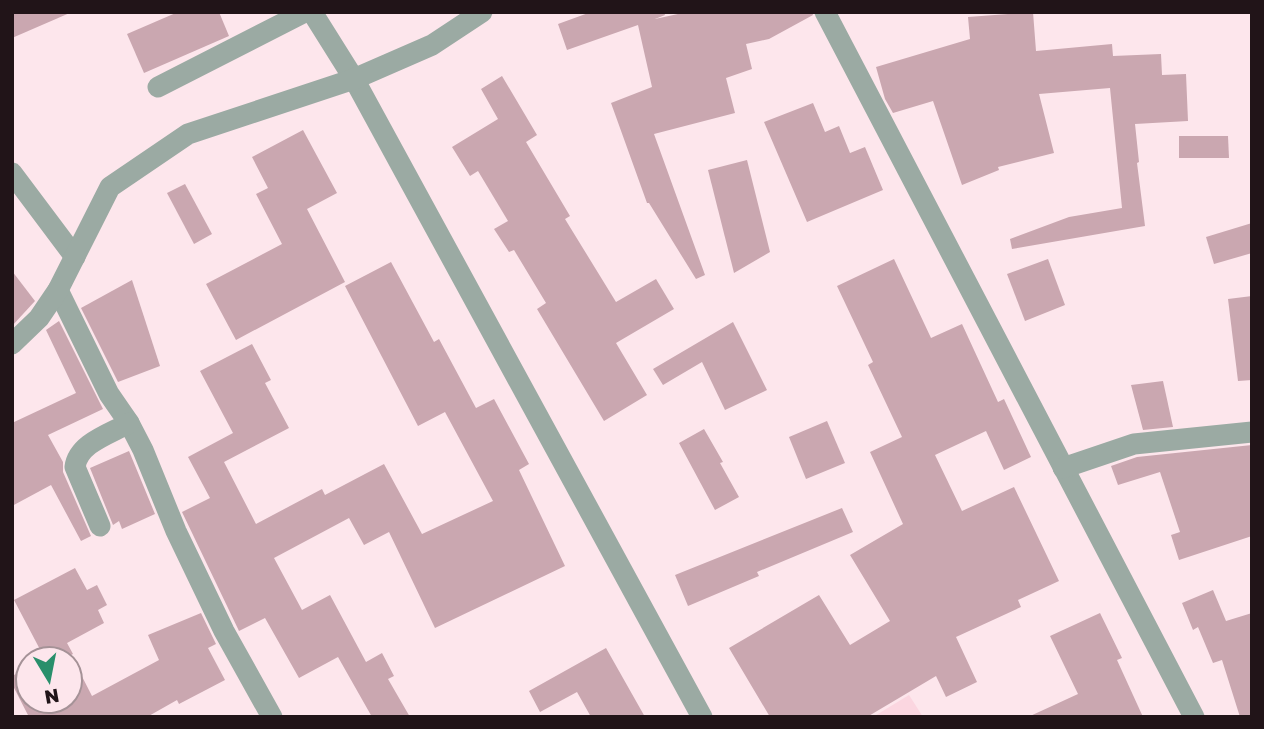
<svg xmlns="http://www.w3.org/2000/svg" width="1264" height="729" font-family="'Golos Text',sans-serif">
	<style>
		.built { fill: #fbd6e0 }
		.building { fill: #caa7b0 }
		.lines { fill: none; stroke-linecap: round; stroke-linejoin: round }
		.minor { stroke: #9baaa3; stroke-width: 21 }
	</style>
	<rect width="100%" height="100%" fill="#fde6ec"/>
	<!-- built -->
	<path class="built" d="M909,695L923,717H873Z"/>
	<!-- building -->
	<g class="building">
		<path d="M12,12H72L12,38Z"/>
		<path d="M178,12H219L229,36L144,73L127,34Z"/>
		<path d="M591,12H664L665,15L655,19L687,12H812L813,15L769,39L746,44L752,69L726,78L735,113L654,134L705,275L696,279L649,203H647L611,103L652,87L638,25L567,50L558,24Z"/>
		<path d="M1033,12L1036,51L1112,44L1113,56L1161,54L1162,75L1186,74L1188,121L1135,124L1139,162L1137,163L1145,226L1012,249L1010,239L1069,217L1122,208L1110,88L1039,94L1054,153L998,167L999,170L962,185L933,101L893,113L885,99L876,67L970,39L968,17Z"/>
		<path d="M502,76L537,135L526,142L570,216L565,219L616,302L656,279L674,309L616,343L647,395L604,421L537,309L546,303L514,250L509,252L494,229L508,221L478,171L470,176L452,147L498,119L481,89Z"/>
		<path d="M813,103L825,132L839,126L850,153L865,147L883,190L807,222L764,122Z"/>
		<path d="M303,130L337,193L307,209L345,282L236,340L206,284L282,244L256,194L268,188L252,157Z"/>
		<path d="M1179,136H1228L1229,158H1179Z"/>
		<path d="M747,160L770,252L734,273L708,170Z"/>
		<path d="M185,184L212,234L194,244L167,193Z"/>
		<path d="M1252,223V253L1214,264L1206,237Z"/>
		<path d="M894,259L931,338L962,324L998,402L1004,399L1031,457L1004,470L986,431L935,455L962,511L1014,487L1059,581L1018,600L1021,607L956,637L977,682L946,697L936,676L867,717H770L729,648L819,595L850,645L890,621L850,555L903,524L870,452L902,437L868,365L873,362L837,286Z"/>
		<path d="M1048,259L1065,305L1025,321L1007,274Z"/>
		<path d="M391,262L434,342L439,339L476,408L494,399L529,464L519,470L565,566L435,628L389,532L364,545L349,518L274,558L302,610L330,595L366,662L382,653L394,676L388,679L410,717H372L338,657L299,678L265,618L239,631L182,512L210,498L188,457L233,433L200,371L252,344L271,380L265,383L289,428L224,462L256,524L322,489L325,495L384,464L422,534L493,501L445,412L418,426L345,286Z"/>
		<path d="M12,271L35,301L12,326Z"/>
		<path d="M132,280L160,366L118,382L81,308Z"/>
		<path d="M1252,296V380L1238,381L1228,299Z"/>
		<path d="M59,321L103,409L48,435L63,462V472L91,536L81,541L51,485L12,506V423L76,393L46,330Z"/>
		<path d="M733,322L767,390L725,410L702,362L663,385L653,369Z"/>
		<path d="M1163,381L1173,427L1143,430L1131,385Z"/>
		<path d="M827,421L845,463L806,479L789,437Z"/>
		<path d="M704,429L723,462L720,463L739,497L715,510L679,443Z"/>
		<path d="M1252,445V536L1179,560L1171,535L1180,532L1160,472L1118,485L1111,466L1137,457Z"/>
		<path d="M129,451L155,514L122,529L119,521L113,525L90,468Z"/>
		<path d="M842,508L853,532L757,572L759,576L688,606L675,575Z"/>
		<path d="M75,568L87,590L97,585L107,605L98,610L104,623L67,643L73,654L71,655L92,696L159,660L148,635L201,613L216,644L208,648L225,680L179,704L177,700L147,717H29L12,684V676L28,668V701H70V659H45L14,600Z"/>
		<path d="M1213,590L1226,621L1252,613V717H1240L1222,660L1213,663L1198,627L1193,630L1182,603Z"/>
		<path d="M1100,613L1122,658L1117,660L1143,717H1028L1078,694L1050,636Z"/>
		<path d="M606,648L645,717H591L577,692L540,712L529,691Z"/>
	</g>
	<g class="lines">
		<!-- minor -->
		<g class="minor">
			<path d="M312,12L354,79L702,717"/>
			<path d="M825,12L1194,717"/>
			<path d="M158,87L305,12"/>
			<path d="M12,173L75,257"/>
			<path d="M58,290L109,394L129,423L143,450L176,531L224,631L272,717"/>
			<path d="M12,344L39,318L58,290L110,187L188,134L354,79L432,45L482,12"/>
			<path d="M1063,468L1134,444L1252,432"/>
			<path d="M100,526L75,467C78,443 110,434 129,423"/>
		</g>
	</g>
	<!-- border -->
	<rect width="1264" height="729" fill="none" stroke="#211418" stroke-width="28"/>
	<!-- north arrow -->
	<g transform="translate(49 680) rotate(170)"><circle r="33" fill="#fde6ec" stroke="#a59297" stroke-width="2"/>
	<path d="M0-5L12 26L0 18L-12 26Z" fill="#298f6b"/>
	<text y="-10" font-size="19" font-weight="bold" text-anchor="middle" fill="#211418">N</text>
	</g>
</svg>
